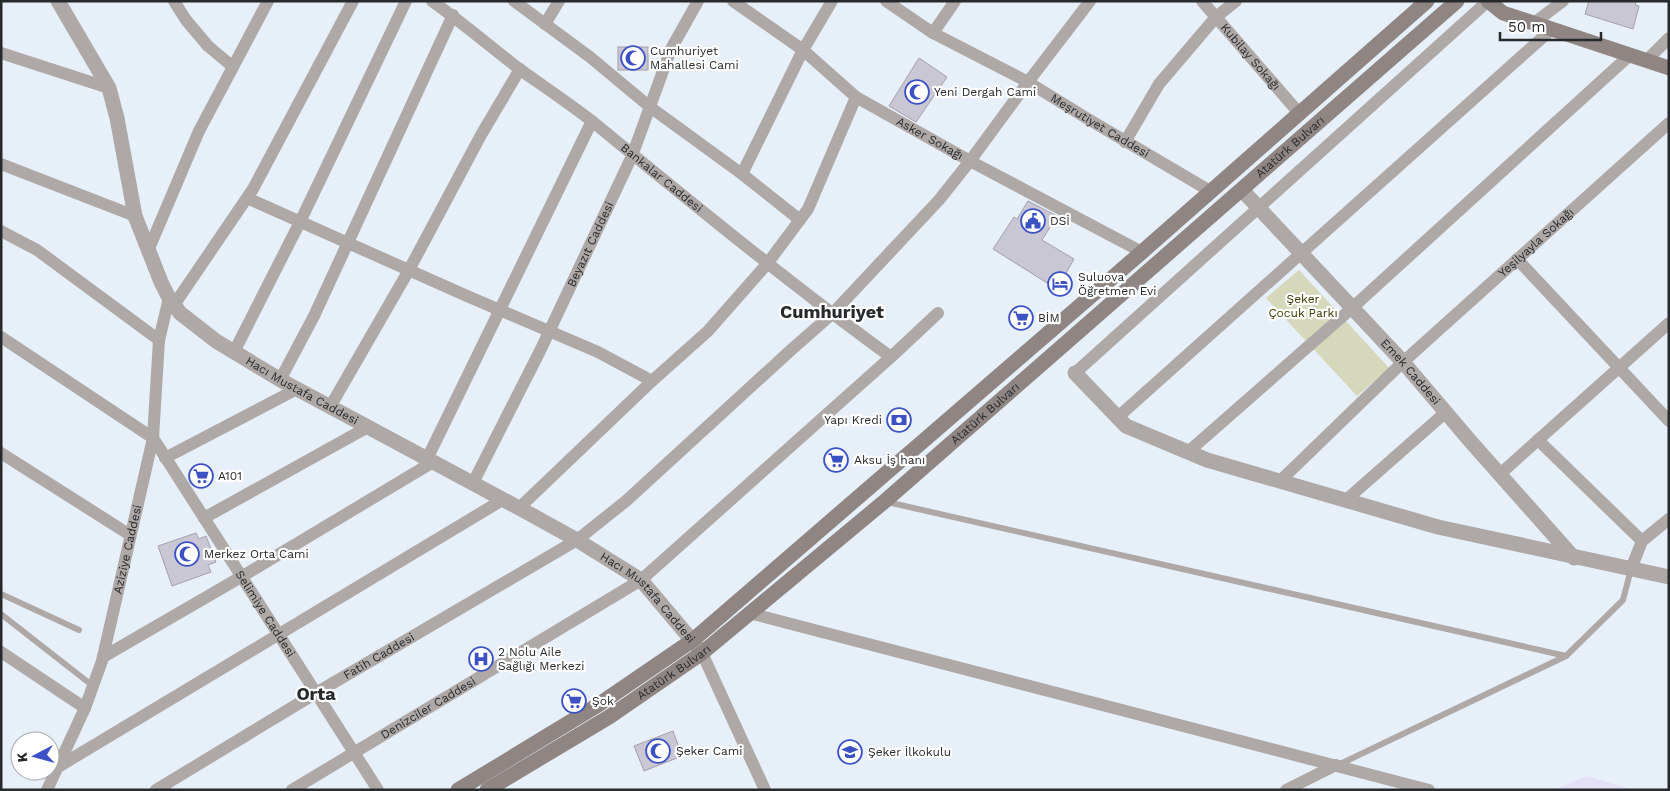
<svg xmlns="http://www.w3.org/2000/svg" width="1670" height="791" font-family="'Work Sans',sans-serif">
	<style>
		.commercial { fill: #e4e1f7 }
		.green { fill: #d6d8bb }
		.building { fill: #c9c7d3; stroke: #a2a0ab }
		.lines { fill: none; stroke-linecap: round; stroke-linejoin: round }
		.service { stroke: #aea8a6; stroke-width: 6 }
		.minor { stroke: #aea8a6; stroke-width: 12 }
		.tertiary { stroke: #aea8a6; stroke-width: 15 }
		.secondary { stroke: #8f8683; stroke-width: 15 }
		.labels { text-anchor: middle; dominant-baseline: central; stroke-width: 4.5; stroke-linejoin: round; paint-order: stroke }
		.poi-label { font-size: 12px; fill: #272a2d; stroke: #fff; text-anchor: start }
		.street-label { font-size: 12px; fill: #272a2d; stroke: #fff }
		.park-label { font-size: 12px; fill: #383901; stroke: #fff }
		.district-label { font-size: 18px; font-weight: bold; fill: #272a2d; stroke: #fff }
	</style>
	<rect width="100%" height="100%" fill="#e7eff9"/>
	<!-- commercial -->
	<path class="commercial" d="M1587,776L1633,790H1554Z"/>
	<!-- green -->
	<path class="green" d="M1299,270L1389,368L1357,396L1266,298Z"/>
	<!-- building -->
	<g class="building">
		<path d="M1589,1H1636L1635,5L1639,6L1633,29L1585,14Z"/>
		<rect x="618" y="47" width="30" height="23"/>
		<path d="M919,58L947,77L916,122L889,106Z"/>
		<path d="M1028,201L1057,216L1042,240L1074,259L1065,275L1061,271L1052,286L993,249L1014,217L1017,219Z"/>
		<path d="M196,533L199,539L206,536L216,562L208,565L211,572L172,586L158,546Z"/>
		<path d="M673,731L682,756L644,771L634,746Z"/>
	</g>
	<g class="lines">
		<!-- service -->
		<g class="service">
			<path d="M887,502L1566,656"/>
			<path d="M1,594L79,630"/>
			<path d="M1,614L93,686"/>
			<path d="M1338,765L1566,656L1623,600L1631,569"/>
		</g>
		<!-- minor -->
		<g class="minor">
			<path d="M174,1L186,20L208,46L233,67"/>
			<path id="s1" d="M432,1C463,23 492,48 522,71C546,88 570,104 593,122C691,202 788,282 891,357"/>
			<path d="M514,1L590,57L650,107L742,174L800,220"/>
			<path id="s2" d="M733,1L803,50L856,97L970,161L1142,252"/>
			<path id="s3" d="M886,1L933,33L1028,82L1088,119L1210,191"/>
			<path id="s4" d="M1202,1L1299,113"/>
			<path d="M1534,23L1563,1"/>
			<path d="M545,24L559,1"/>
			<path d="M933,33L955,1"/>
			<path d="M1,53L109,88"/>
			<path d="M1646,61L1669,38"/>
			<path d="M1125,142L1159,84L1216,17L1236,1"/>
			<path d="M1,164L135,216"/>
			<path d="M742,174L803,50L832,1"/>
			<path d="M247,198L467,296L598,352L652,381"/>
			<path d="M1,231L37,250L159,340"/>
			<path d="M148,251L199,131L268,1"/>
			<path d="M1517,259L1669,421"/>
			<path d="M174,305L253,189L353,1"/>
			<path id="s5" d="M1,337L153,438L378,790"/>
			<path d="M234,352L300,222L406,1"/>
			<path d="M1075,373L1488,1"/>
			<path d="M280,380L314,316L453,15"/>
			<path d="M330,407L409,270L481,135L520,69"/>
			<path d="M1118,417L1552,29"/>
			<path d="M1538,440L1642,541"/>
			<path d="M1188,452L1352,308L1630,55"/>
			<path d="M1,453L130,535"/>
			<path d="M165,458L297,389"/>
			<path d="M427,459L592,121"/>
			<path d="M1500,474L1669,323"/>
			<path id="s6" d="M1280,481L1403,362L1669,123"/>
			<path id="s7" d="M473,483L540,351L632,156L671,49L698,1"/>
			<path d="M1346,500L1446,412"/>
			<path d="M519,508L652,381L708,331L767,264L808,209L856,97"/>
			<path d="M204,518L368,427"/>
			<path d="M1631,569L1642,541L1669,519"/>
			<path d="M749,613L1429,790"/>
			<path d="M1,652L85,708"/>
			<path d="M702,653L765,790"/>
			<path d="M103,657L241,577L433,462"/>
			<path d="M58,767L504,499"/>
			<path id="s8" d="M47,790L85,708L102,661L153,438L159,340L169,298"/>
			<path id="s9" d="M156,790L316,693L577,540L626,501L791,350L832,314L939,200L970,161L1028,82L1090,1"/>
			<path id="s10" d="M292,790L641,580L891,357L938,313"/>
			<path d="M1286,790L1336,765"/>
		</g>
		<!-- tertiary -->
		<g class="tertiary">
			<path id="s11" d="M58,1L109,88L117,118L135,216L161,282L169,298L180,313L216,341L284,382L519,508L577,540L641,580L700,650"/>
			<path id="s12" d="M1242,190L1403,362L1471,442L1574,558"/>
			<path d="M1075,373L1126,426L1207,460L1438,527L1669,577"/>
		</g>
		<!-- secondary -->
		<g class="secondary">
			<path d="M1488,1L1503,13L1669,68"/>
			<path d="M458,790L598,705L693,640L1142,252L1427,1"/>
			<path id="s13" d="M487,790L609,717L702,653L885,501L1457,1"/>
		</g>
	</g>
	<!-- icons -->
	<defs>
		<g id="mosque-ring" transform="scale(1.25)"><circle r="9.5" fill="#fff" stroke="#3b51c4" stroke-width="1.5"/><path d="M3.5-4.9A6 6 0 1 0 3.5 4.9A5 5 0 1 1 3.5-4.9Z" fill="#3b51c4"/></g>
		<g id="civic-ring" transform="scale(1.25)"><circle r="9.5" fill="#fff" stroke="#3b51c4" stroke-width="1.5"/><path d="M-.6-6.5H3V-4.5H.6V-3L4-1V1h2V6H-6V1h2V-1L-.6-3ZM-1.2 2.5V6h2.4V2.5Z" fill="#3b51c4"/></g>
		<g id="hotel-ring" transform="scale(1.25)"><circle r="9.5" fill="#fff" stroke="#3b51c4" stroke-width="1.5"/><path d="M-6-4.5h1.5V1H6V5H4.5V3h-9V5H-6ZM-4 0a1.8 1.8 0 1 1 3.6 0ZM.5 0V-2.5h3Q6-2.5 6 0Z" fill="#3b51c4"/></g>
		<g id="supermarket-ring" transform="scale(1.25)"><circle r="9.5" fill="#fff" stroke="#3b51c4" stroke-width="1.5"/><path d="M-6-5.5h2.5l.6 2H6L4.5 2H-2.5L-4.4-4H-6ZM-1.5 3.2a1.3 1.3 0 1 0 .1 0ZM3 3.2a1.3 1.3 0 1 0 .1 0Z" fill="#3b51c4"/></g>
		<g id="bank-ring" transform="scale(1.25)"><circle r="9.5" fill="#fff" stroke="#3b51c4" stroke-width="1.5"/><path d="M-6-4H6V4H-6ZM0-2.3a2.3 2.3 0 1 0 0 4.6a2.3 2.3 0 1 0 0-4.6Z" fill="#3b51c4"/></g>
		<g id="hospital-ring" transform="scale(1.25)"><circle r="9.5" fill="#fff" stroke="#3b51c4" stroke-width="1.5"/><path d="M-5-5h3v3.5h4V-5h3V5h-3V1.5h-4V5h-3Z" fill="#3b51c4"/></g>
		<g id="school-ring" transform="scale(1.25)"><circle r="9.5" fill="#fff" stroke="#3b51c4" stroke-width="1.5"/><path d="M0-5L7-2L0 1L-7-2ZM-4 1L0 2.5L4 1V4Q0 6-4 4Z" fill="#3b51c4"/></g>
	</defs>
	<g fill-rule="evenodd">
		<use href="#mosque-ring" x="633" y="58"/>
		<use href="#mosque-ring" x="917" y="92"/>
		<use href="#civic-ring" x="1033" y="221"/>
		<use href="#hotel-ring" x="1060" y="284"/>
		<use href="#supermarket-ring" x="1021" y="318"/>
		<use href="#bank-ring" x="899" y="420"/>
		<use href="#supermarket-ring" x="836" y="460"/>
		<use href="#supermarket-ring" x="201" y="476"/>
		<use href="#mosque-ring" x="187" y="554"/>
		<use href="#hospital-ring" x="481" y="659"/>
		<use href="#supermarket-ring" x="574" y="701"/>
		<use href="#mosque-ring" x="658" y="751"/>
		<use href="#school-ring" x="850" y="752"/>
	</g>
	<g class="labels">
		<!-- poi labels -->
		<g class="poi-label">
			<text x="650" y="51">Cumhuriyet<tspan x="650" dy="14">Mahallesi Cami</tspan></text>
			<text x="934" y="92">Yeni Dergah Cami</text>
			<text x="1050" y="221">DSİ</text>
			<text x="1078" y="277">Suluova<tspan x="1078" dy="14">Öğretmen Evi</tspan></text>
			<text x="1038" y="318">BİM</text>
			<text x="882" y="420" text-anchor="end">Yapı Kredi</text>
			<text x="854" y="460">Aksu İş hanı</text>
			<text x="218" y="476">A101</text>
			<text x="204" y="554">Merkez Orta Cami</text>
			<text x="498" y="652">2 Nolu Aile<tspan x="498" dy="14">Sağlığı Merkezi</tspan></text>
			<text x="592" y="701">Şok</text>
			<text x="676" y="751">Şeker Cami</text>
			<text x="868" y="752">Şeker İlkokulu</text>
		</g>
		<!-- street labels -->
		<g class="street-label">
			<text stroke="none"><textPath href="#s4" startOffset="74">Kubilay Sokağı</textPath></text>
			<text stroke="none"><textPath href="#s3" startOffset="248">Meşrutiyet Caddesi</textPath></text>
			<text stroke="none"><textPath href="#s2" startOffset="241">Asker Sokağı</textPath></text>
			<text stroke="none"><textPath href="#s13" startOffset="1031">Atatürk Bulvarı</textPath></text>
			<text stroke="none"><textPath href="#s1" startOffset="290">Bankalar Caddesi</textPath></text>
			<text stroke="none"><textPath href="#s6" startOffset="350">Yeşilyayla Sokağı</textPath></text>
			<text stroke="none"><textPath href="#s7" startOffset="266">Beyazıt Caddesi</textPath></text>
			<text stroke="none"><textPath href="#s12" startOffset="248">Emek Caddesi</textPath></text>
			<text stroke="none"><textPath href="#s11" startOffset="484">Hacı Mustafa Caddesi</textPath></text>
			<text stroke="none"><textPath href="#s13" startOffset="626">Atatürk Bulvarı</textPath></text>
			<text stroke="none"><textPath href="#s8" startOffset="255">Aziziye Caddesi</textPath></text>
			<text stroke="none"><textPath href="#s11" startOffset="889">Hacı Mustafa Caddesi</textPath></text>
			<text stroke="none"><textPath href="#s5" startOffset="391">Selimiye Caddesi</textPath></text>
			<text stroke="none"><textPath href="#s9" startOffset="260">Fatih Caddesi</textPath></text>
			<text stroke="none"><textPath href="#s13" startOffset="221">Atatürk Bulvarı</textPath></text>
			<text stroke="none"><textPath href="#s10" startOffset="159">Denizciler Caddesi</textPath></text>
		</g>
		<!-- park labels -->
		<g class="park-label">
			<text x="1303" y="299">Şeker<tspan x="1303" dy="14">Çocuk Parkı</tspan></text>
		</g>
		<!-- district labels -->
		<g class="district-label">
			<text x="832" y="311">Cumhuriyet</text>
			<text x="316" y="693">Orta</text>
		</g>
	</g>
	<!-- border -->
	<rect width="1670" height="791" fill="none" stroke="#272a2d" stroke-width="5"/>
	<!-- north arrow -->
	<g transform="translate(35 756) rotate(264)"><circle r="24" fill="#ffffff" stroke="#a9aaab"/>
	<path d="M0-4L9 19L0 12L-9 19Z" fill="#3b51c4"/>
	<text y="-8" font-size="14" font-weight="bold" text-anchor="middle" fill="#272a2d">K</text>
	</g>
	<!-- scale -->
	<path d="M1500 32v8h101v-8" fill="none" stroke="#272a2d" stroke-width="2.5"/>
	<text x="1508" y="32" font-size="15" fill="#272a2d" stroke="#ffffff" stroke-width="4" paint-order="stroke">50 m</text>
</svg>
